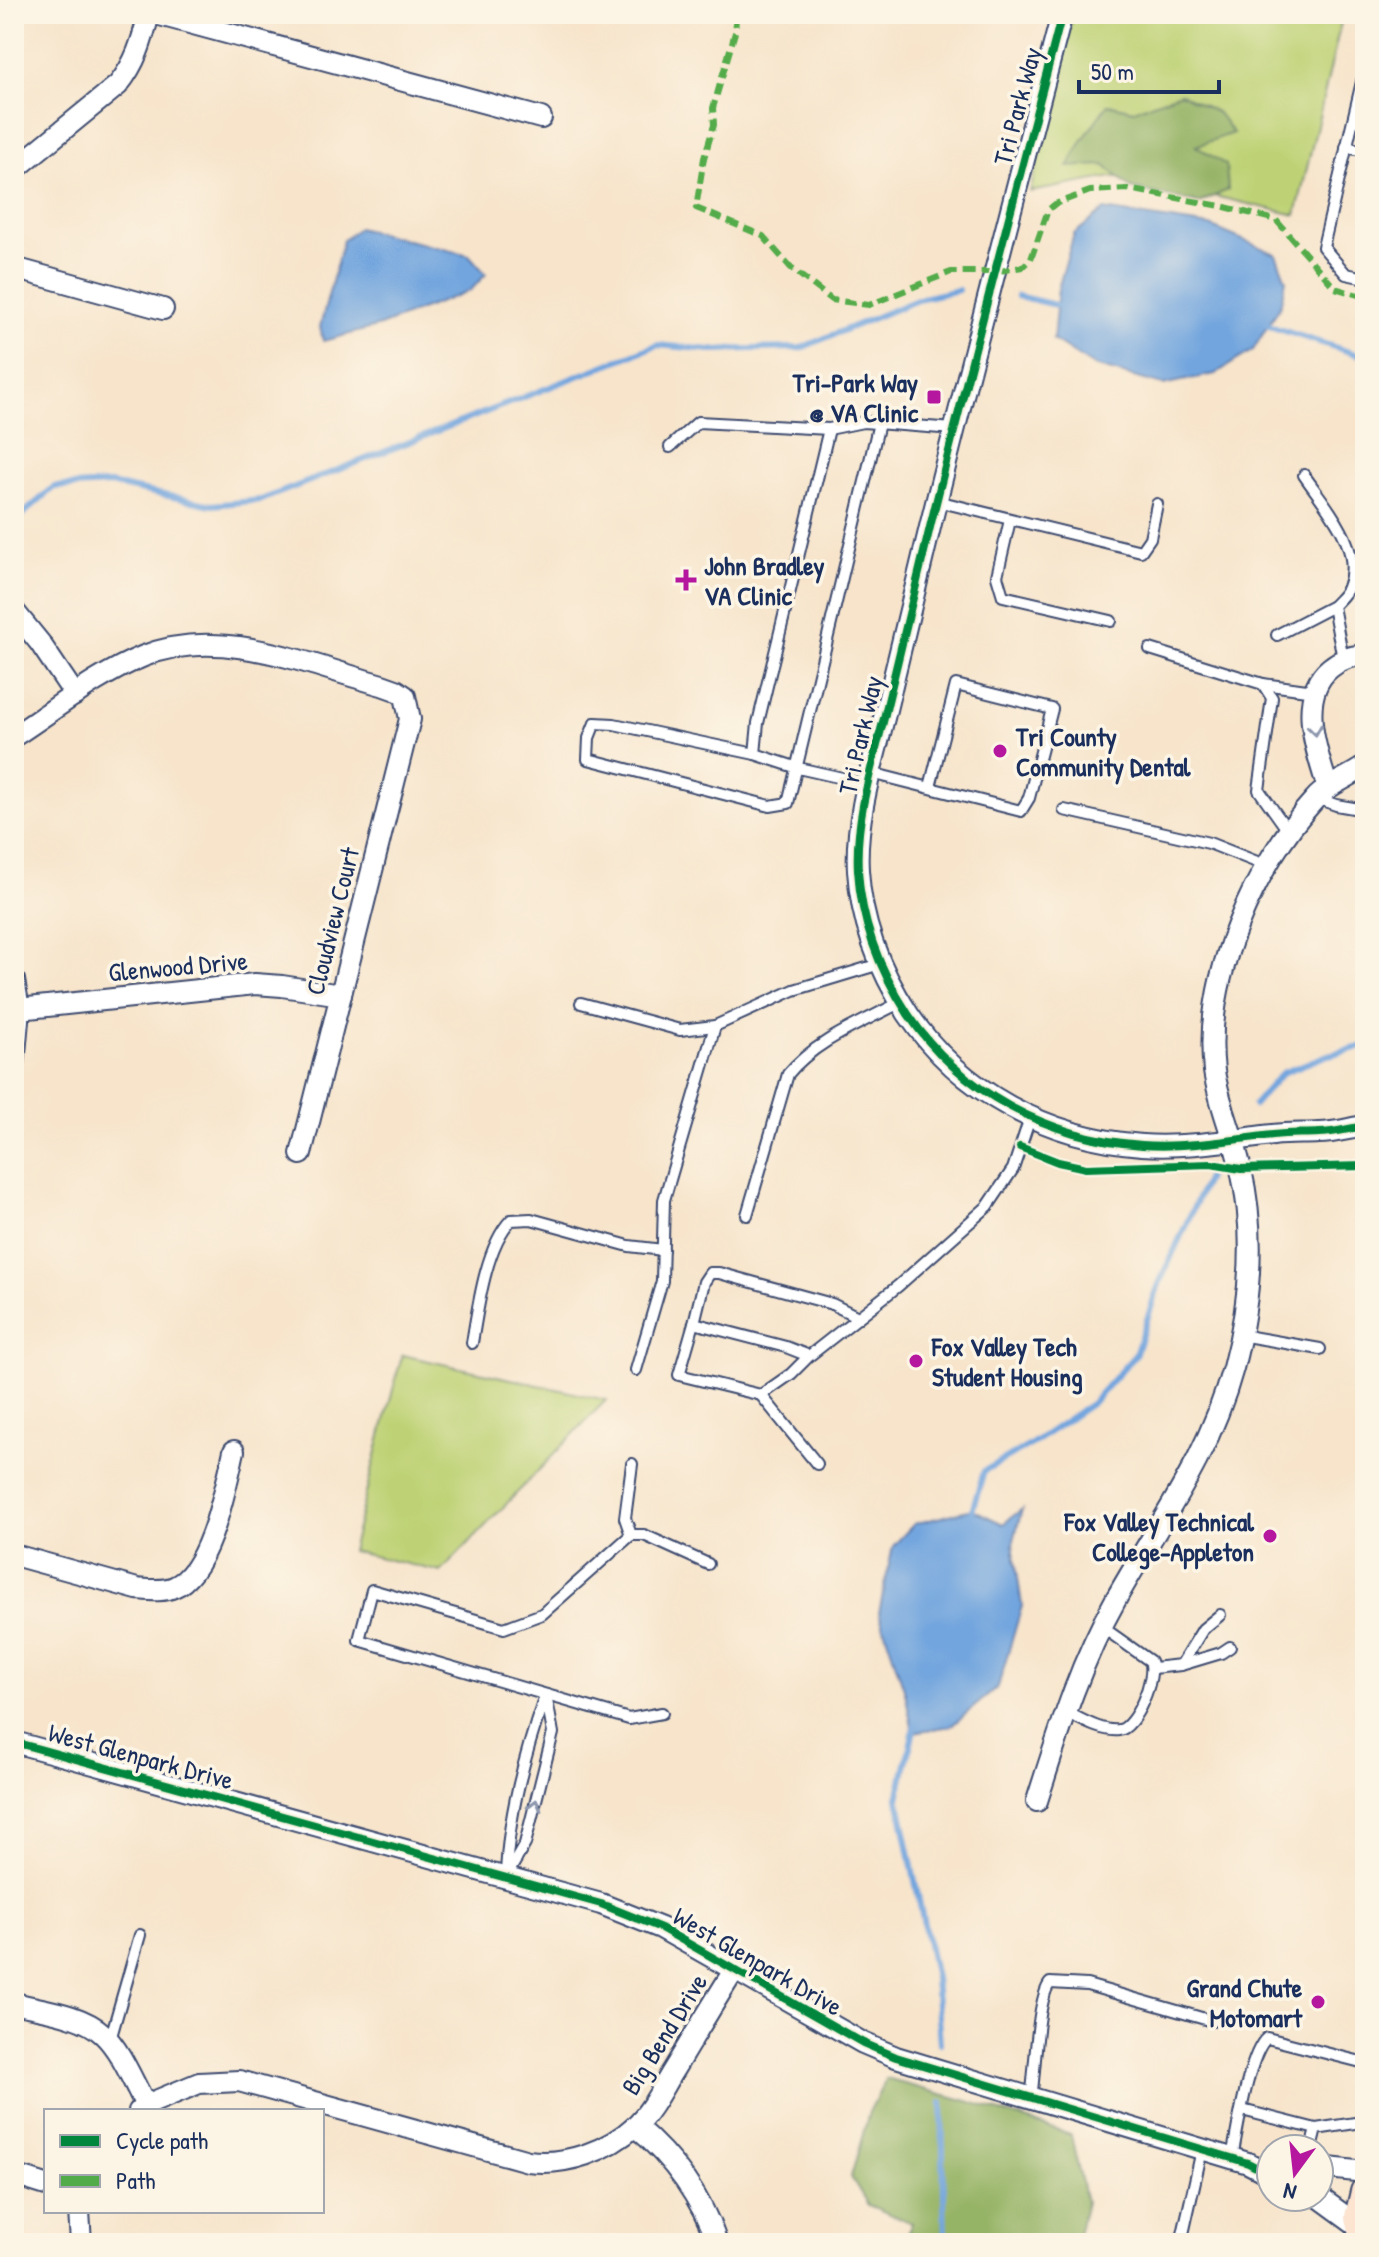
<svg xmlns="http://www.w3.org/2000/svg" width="1379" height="2257" font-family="'Patrick Hand',sans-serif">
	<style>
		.green { fill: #bed275; stroke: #6c806a; stroke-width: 2 }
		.forest { fill: #96b466; stroke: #587262; stroke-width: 2 }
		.water { fill: #72a5de; stroke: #466a9e; stroke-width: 2 }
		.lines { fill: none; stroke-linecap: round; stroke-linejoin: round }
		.stream { stroke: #72a5de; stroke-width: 6 }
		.service-casing { stroke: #3c4a6e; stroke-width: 14 }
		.minor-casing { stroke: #3c4a6e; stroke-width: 24 }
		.secondary-casing { stroke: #3c4a6e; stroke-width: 32 }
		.service { stroke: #fff; stroke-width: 10 }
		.minor { stroke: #fff; stroke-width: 20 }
		.secondary { stroke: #fde4d1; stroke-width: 28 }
		.quiet { stroke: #52ab49; stroke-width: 6; stroke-dasharray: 12 6; stroke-linecap: butt }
		.cycleway-casing { stroke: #fcf5e5; stroke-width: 13 }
		.cycleway { stroke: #00873e; stroke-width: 8 }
		.oneway { stroke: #8d97ae }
		.poi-dot { fill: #b5179e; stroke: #fcf5e5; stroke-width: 3 }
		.labels { text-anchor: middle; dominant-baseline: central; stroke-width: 7; stroke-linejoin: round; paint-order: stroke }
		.street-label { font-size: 26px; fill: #1b2f5e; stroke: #fcf5e5 }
		.poi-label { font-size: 26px; font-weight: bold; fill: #1b2f5e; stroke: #fcf5e5; text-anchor: end }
	</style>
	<rect width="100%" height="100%" fill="#fcf5e5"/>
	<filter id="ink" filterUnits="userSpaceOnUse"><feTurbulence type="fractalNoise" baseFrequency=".0125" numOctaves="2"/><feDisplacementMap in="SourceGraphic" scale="16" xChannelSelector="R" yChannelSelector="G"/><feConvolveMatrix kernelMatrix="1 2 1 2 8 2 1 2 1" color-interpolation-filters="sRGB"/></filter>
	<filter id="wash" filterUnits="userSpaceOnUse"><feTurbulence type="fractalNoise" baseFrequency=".006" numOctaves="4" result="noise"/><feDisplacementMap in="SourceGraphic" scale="32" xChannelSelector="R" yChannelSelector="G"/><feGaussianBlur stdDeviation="1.8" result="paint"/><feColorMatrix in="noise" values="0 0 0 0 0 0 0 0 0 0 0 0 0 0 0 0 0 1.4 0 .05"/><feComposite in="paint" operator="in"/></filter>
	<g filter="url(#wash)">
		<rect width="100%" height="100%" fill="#f7e4cb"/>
		<!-- green -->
		<g class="green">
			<path d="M1073,14H1343L1296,215L1205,194L1112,177L1030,192Z"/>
			<path d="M402,1355L606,1400L441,1572L351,1551Z"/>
		</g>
		<!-- forest -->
		<g class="forest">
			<path d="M1180,93L1218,113L1233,133L1196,146L1226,165L1228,190L1199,203L1131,188L1104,165L1068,167L1082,141L1108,104L1134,110Z"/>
			<path d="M886,2079L968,2101L1071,2135L1086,2202L1076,2243H903L912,2223L868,2205L851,2177L869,2112Z"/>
		</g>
		<!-- water -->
		<g class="water">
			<path d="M1104,210L1210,226L1276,254L1286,280L1280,306L1253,350L1215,374L1163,385L1094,366L1053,340L1058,289L1074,234Z"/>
			<path d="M358,228L469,255L486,274L471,290L380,326L323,341L320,327L343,240Z"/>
			<path d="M972,1509L1003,1524L1022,1509L1013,1544L1022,1606L998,1687L951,1726L913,1732L905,1692L879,1613L893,1546L914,1524Z"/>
		</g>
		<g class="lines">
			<!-- stream -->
			<g class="stream">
				<path d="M1017,296L1064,307"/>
				<path d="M1263,324L1365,357"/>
				<path d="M14,522L54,487L110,484L212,505L261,500L657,345L711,350L801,348L922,298L958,290"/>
				<path d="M1254,1105L1282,1073L1328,1055L1365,1046"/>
				<path d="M970,1517L984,1471L1030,1445L1092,1403L1135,1355L1159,1284L1207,1178"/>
				<path d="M915,1725L898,1798L935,1978L940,2043"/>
				<path d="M942,2102L945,2243"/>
			</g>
		</g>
	</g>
	<g filter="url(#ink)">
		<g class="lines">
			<!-- service casing -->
			<g class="service-casing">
				<g id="service">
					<path d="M1365,69L1323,247L1346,274L1365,278"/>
					<path d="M1346,147L1365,151"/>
					<path d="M829,429L758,723L755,754L798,768L869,784"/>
					<path d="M670,447L698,422L829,429L863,422L954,429"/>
					<path d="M1304,475C1325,506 1364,547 1348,587C1346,594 1338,600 1333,606L1343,659"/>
					<path d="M937,501L1141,551L1150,538L1157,504"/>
					<path d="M1010,520L997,576L1003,596L1111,621"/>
					<path d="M1277,635L1333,606"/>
					<path d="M1150,649L1263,684L1272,698L1259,790L1289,832"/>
					<path d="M1263,684L1314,691"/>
					<path d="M755,754L614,724L595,723L589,738L588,759L770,806L788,803L879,423"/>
					<path d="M871,773L1021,811L1029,798L1052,709L956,685L930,787"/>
					<path d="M1316,798L1336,805L1365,810"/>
					<path d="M1064,810L1209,843L1267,866"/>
					<path d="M581,1003L680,1030L715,1026"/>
					<path d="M747,1215L788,1074C816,1040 862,1023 901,1002"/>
					<path d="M694,1323L704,1282L710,1273H719L832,1304L858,1317"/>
					<path d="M1240,1335L1320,1349"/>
					<path d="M472,1343C478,1307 486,1246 511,1220L531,1219L629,1246L663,1250"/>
					<path d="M809,1356L791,1374L761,1395L679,1375L694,1323L786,1347L809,1356L898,1286L988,1206L1013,1169L1030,1118"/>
					<path d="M636,1370L662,1281L664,1200L715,1026L794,990L880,964"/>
					<path d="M761,1395L817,1464"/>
					<path d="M632,1464L625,1518L631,1535L542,1614L504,1628L372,1590L359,1640L629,1719L662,1713"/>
					<path d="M631,1535H644L708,1564"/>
					<path d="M1220,1615L1203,1629L1181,1665L1221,1653L1230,1647"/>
					<path d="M1153,1668L1181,1665"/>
					<path d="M1066,1712C1081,1719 1101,1732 1119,1730C1135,1729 1157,1676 1150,1661L1102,1627"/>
					<path d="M506,1875C508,1815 525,1753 545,1696"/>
					<path d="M506,1877L525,1844L553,1733L546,1695"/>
					<path d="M110,2040L140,1935"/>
					<path d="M1031,2099C1035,2074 1037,1998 1050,1983L1087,1985L1212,2021"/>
					<path d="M1242,2110L1316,2129"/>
					<path d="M1311,2149L1316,2129L1362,2122L1365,2118"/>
					<path d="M1232,2158C1237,2132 1249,2052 1267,2038L1365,2063"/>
					<path d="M1181,2243L1202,2150"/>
				</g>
			</g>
			<!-- minor casing -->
			<g class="minor-casing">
				<g id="minor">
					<path d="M156,14L541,118"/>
					<path d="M1062,14C1018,183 973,353 931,523C915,588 900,653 884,718C872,766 855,820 858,870C861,922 880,971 908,1014C961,1093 1048,1138 1142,1145C1186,1148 1230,1140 1273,1135C1288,1133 1304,1134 1319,1133C1335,1133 1350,1128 1365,1126"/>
					<path d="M14,170L118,85C136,63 142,41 149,14"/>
					<path d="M14,268L163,309"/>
					<path d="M14,611L40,643L75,695"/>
					<path d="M14,736C56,709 97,675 144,656C220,625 308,665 382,685L396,690L405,696L410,719L301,1154"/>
					<path d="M1328,788C1317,753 1296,696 1330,668C1340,660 1352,655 1365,656"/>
					<path d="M14,980L19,1009L14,1065"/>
					<path d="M19,1009L255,984L282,986L341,995"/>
					<path d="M14,1555L137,1589C149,1590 163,1592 174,1587C210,1573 226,1485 234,1451"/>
					<path d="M14,1742L601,1904L661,1928L863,2043L896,2057L1248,2163L1271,2175"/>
					<path d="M1037,1801C1059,1732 1080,1663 1116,1599C1161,1519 1208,1459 1233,1368C1250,1304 1256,1234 1241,1170C1234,1136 1219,1105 1214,1071C1203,980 1254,865 1315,799C1328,784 1349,778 1365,766"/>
					<path d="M14,2003C42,2010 82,2014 103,2034C122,2052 133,2083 146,2105"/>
					<path d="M139,2111L146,2105L199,2083L239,2081L528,2161C566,2166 608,2151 636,2125C652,2110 662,2088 674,2069C694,2036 714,2002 735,1969"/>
					<path d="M635,2126C673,2158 701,2196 717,2243"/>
					<path d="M1319,2167L1365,2172"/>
					<path d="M14,2175L46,2185"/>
					<path d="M1319,2197L1360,2227"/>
					<path d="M79,2211L81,2243"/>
				</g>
			</g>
			<!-- secondary casing -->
			<g class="secondary-casing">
				<path id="secondary" d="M1365,2192L1359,2217L1365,2241"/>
			</g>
			<!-- service -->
			<use href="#service" class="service"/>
			<!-- minor -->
			<use href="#minor" class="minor"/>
			<!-- secondary -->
			<use href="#secondary" class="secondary"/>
			<!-- quiet -->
			<path class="quiet" d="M735,14L736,29L713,108L714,125L704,158L696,208L763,236L791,268L832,300L869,305L951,272H994L1022,267L1031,259L1048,210L1055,204L1090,191L1128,189L1221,206L1276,220L1335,288L1365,297"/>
			<!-- cycleway casing -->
			<g class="cycleway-casing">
				<g id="cycleway">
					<path d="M1062,14C1018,183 973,353 931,523C915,588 900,653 884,718C872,766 855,820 858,870C861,922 880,971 908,1014C961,1093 1048,1138 1142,1145C1186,1148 1230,1140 1273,1135C1288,1133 1304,1134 1319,1133C1335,1133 1350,1128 1365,1126"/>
					<path d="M1020,1147L1058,1162L1086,1168L1211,1164L1241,1169L1365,1166"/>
					<path d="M14,1742L601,1904L661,1928L863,2043L896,2057L1248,2163L1271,2175"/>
				</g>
			</g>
			<!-- cycleway -->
			<use href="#cycleway" class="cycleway"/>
		</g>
		<!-- one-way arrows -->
		<defs><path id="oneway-chevron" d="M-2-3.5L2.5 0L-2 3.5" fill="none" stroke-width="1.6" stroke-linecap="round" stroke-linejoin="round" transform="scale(2)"/></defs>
		<g class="oneway">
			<use href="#oneway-chevron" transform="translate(1315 730) rotate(82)"/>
			<use href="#oneway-chevron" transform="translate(535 1805) rotate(-76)"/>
		</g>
	</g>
	<!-- markers -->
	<g class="poi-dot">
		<rect x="926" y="389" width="16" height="16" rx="4"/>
		<path d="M682 568h8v8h8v8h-8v8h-8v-8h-8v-8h8z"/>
		<circle cx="1000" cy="751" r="8"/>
		<circle cx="916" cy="1361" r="8"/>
		<circle cx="1270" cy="1536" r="8"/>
		<circle cx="1318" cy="2002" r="8"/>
	</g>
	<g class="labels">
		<!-- street labels -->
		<g class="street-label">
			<text transform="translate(1017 106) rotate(-75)">Tri Park Way</text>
			<text transform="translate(860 735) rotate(-77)">Tri Park Way</text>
			<text transform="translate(332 921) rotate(-76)">Cloudview Court</text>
			<text transform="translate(178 966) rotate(-5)">Glenwood Drive</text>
			<text transform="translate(141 1756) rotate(15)">West Glenpark Drive</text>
			<text transform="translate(758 1961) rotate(30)">West Glenpark Drive</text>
			<text transform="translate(664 2034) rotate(-58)">Big Bend Drive</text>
		</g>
		<!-- poi labels -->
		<g class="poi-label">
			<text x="918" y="382">Tri-Park Way<tspan x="918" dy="30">@ VA Clinic</tspan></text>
			<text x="704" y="565" text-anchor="start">John Bradley<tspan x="704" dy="30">VA Clinic</tspan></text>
			<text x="1016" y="736" text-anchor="start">Tri County<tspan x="1016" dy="30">Community Dental</tspan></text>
			<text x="932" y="1346" text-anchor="start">Fox Valley Tech<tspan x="932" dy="30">Student Housing</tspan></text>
			<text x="1254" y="1521">Fox Valley Technical<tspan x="1254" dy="30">College-Appleton</tspan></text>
			<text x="1302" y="1987">Grand Chute<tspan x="1302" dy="30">Motomart</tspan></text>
		</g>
	</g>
	<!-- margin -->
	<rect width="1379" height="2257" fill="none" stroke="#fcf5e5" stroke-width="48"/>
	<!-- legend -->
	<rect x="44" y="2109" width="280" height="104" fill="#fcf5e5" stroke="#a2a6af" stroke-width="2"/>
	<rect x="60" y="2135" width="40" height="12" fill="#00873e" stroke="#a2a6af" stroke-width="2"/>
	<text x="116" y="2149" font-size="24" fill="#1b2f5e">Cycle path</text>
	<rect x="60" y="2175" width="40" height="12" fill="#52ab49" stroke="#a2a6af" stroke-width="2"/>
	<text x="116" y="2189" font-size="24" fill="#1b2f5e">Path</text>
	<!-- north arrow -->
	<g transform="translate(1295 2173) rotate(195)"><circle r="38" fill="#fcf5e5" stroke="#a2a6af" stroke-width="2"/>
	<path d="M0-6L14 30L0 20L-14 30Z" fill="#b5179e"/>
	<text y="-12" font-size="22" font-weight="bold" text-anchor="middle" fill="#1b2f5e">N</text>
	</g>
	<!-- scale -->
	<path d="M1079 80v12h140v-12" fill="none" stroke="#1b2f5e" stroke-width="4"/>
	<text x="1091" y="80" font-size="24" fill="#1b2f5e" stroke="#fcf5e5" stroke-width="6" paint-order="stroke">50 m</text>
</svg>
